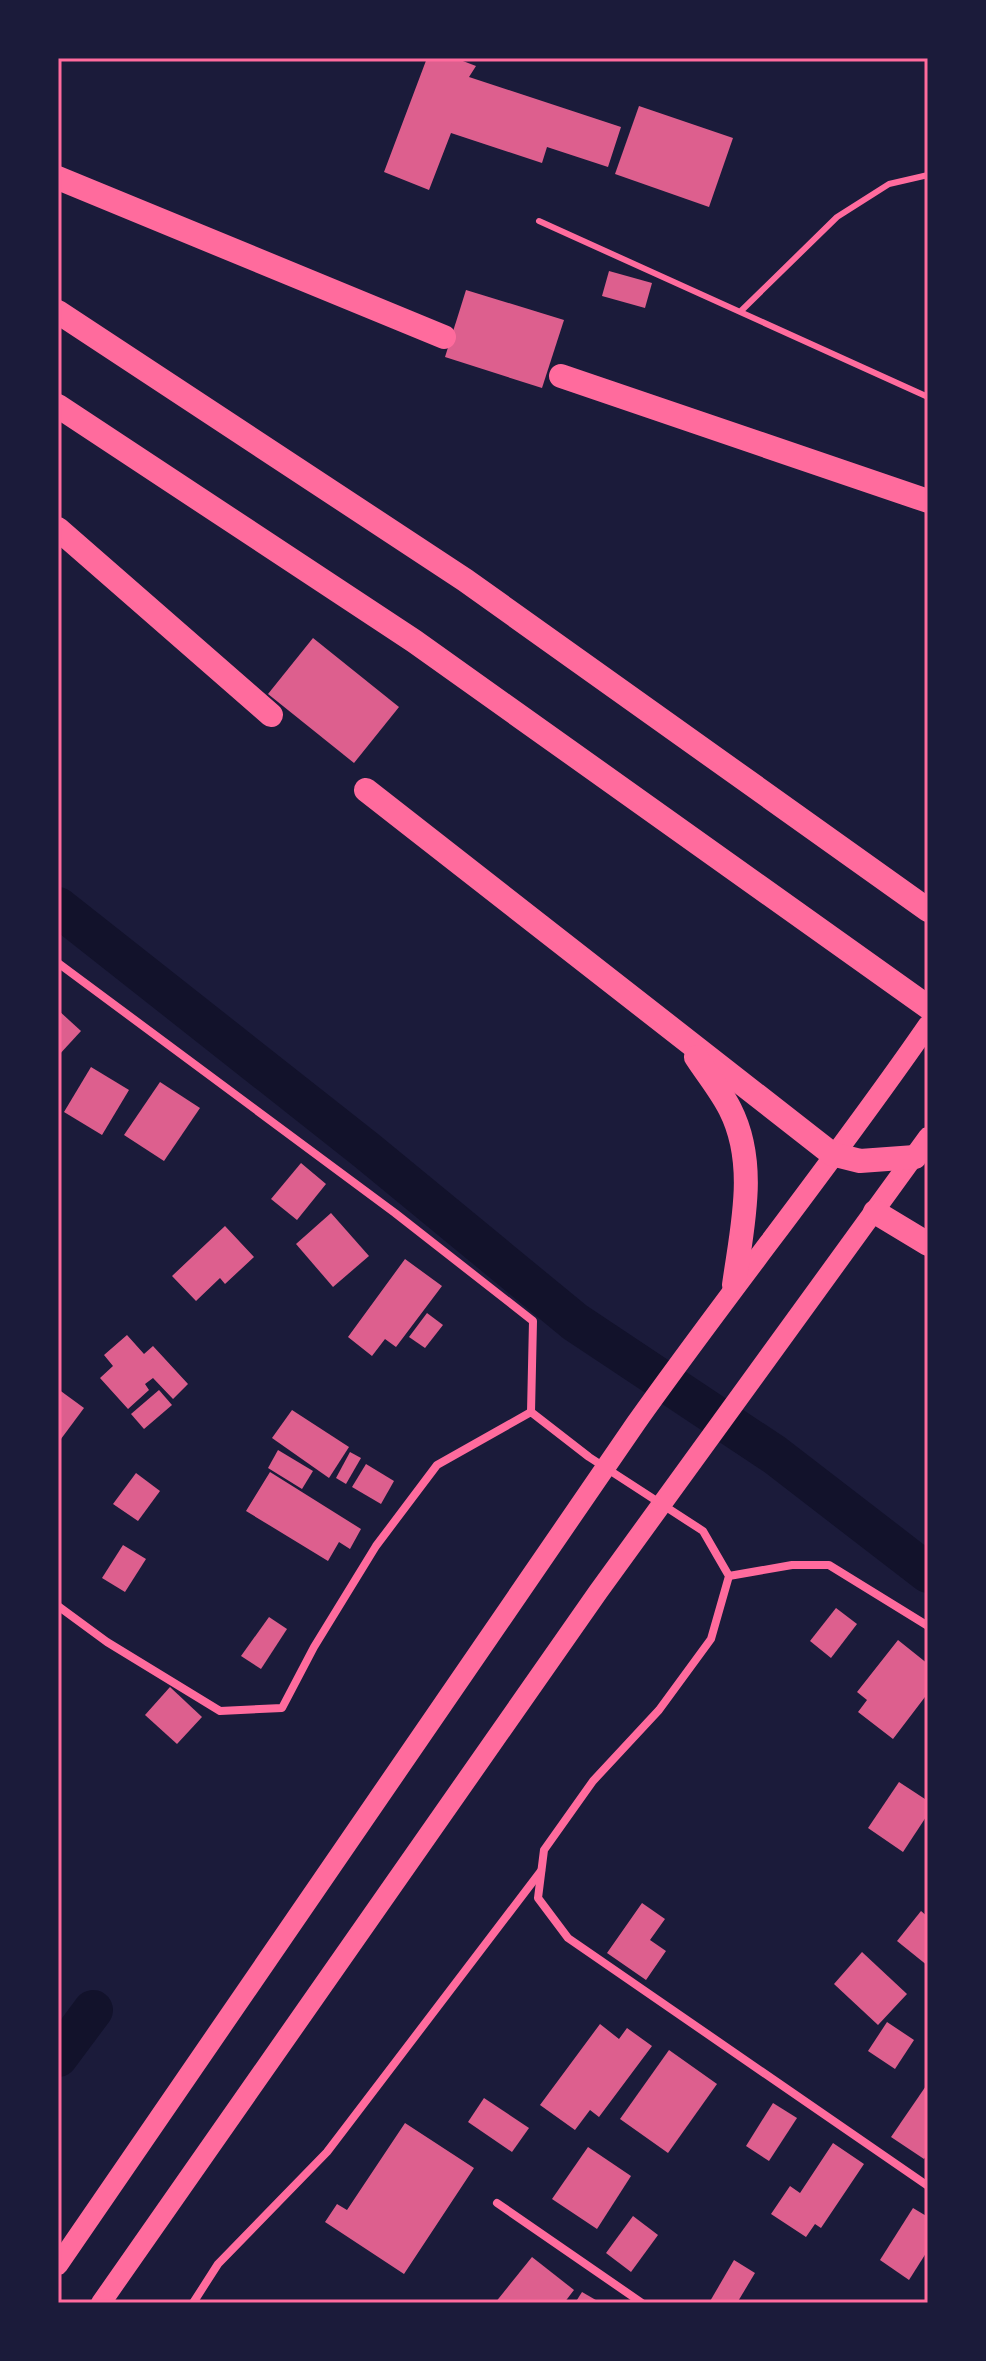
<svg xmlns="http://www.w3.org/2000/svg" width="986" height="2361" font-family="Arial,sans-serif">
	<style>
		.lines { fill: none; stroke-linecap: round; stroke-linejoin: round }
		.canal { stroke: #12122b; stroke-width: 40 }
		.building { fill: #dd5f8e }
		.service { stroke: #ff6b9d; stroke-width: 6 }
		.minor { stroke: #ff6b9d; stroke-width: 8 }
		.primary { stroke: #ff6b9d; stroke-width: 20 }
		.motorway { stroke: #ff6b9d; stroke-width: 24 }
		.neatline { fill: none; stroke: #ff6b9d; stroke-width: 3 }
	</style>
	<rect width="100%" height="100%" fill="#1b1b3a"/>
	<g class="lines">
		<!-- canal -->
		<g class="canal">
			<path d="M58,907L366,1150L575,1322L775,1455L928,1573"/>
			<path d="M58,2057L93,2010"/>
		</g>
	</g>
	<!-- building -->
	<g class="building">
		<path d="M427,58H455L476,66L469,77L621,127L608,167L547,147L542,163L451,133L429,190L384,172Z"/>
		<path d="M639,106L733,138L709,207L615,174Z"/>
		<path d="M609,271L652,283L645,308L602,296Z"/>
		<path d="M466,290L564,320L542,388L445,357Z"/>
		<path d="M313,638L399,707L354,763L268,694Z"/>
		<path d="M58,1010L81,1031L58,1056Z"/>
		<path d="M91,1067L129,1090L102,1135L64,1112Z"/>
		<path d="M160,1082L200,1108L164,1161L124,1135Z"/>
		<path d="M301,1163L326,1184L297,1220L271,1199Z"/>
		<path d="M331,1213L369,1256L333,1287L296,1244Z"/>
		<path d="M225,1226L254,1257L225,1284L220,1278L196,1301L172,1276Z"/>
		<path d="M405,1259L442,1286L396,1347L385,1339L372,1356L348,1337Z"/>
		<path d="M427,1313L443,1325L425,1348L409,1337Z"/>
		<path d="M127,1335L144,1354L153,1346L188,1384L173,1399L153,1378L145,1384L149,1390L128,1409L100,1378L113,1366L104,1355Z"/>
		<path d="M58,1389L84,1408L58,1443Z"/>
		<path d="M159,1390L172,1405L144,1429L131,1414Z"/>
		<path d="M292,1410L349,1447L329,1478L272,1438Z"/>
		<path d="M278,1450L313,1471L302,1489L268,1468Z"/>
		<path d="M350,1452L361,1458L346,1484L336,1478Z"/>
		<path d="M366,1464L394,1481L381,1504L352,1487Z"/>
		<path d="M270,1472L361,1529L350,1549L339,1542L328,1561L246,1511Z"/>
		<path d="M136,1473L160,1491L138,1521L113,1504Z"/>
		<path d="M123,1545L146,1559L125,1592L102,1578Z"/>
		<path d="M836,1608L857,1624L831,1658L810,1641Z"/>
		<path d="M269,1617L287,1629L261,1669L241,1656Z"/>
		<path d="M898,1640L928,1664V1693L893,1739L858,1712L867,1700L857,1692Z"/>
		<path d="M170,1687L202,1717L177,1744L145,1715Z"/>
		<path d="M899,1782L928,1801V1814L903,1852L868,1828Z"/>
		<path d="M642,1903L665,1919L650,1940L666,1951L646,1980L607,1953Z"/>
		<path d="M921,1911L928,1917V1966L897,1941Z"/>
		<path d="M862,1952L907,1994L878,2025L834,1984Z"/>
		<path d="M887,2022L914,2040L895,2069L868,2051Z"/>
		<path d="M600,2024L619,2039L627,2028L652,2046L599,2117L590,2110L575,2130L540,2105Z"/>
		<path d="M669,2050L717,2084L668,2153L620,2119Z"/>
		<path d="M928,2083V2153L924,2159L891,2137Z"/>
		<path d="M484,2098L529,2128L512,2152L468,2122Z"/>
		<path d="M773,2103L797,2118L769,2161L746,2146Z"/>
		<path d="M405,2123L474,2168L404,2274L325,2222L337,2204L347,2210Z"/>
		<path d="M833,2143L864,2164L821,2228L815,2224L806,2237L771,2214L790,2186L800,2193Z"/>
		<path d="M588,2147L631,2176L597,2229L552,2199Z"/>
		<path d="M913,2208L928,2217V2250L909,2280L880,2260Z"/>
		<path d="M633,2216L658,2235L631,2272L606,2253Z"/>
		<path d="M532,2257L574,2290L564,2303H495Z"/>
		<path d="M734,2260L755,2273L737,2303H709Z"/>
		<path d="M582,2292L601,2303H575Z"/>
	</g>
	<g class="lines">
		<!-- service -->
		<g class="service">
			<path d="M539,221L928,397"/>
			<path d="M742,310L837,217L889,184L928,175"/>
		</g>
		<!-- minor -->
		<g class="minor">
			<path d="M58,963L395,1213L533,1321L531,1412"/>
			<path d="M729,1576L792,1565H829L928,1626"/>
			<path d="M58,1606L107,1642L220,1711L282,1708L314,1647L376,1546L437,1465L531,1412L589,1457L703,1531L729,1576L711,1639L659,1710L593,1781L544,1850L538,1898L568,1938L928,2186"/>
			<path d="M497,2203L642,2303"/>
			<path d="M193,2303L218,2264L327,2152L541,1871"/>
		</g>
		<!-- primary -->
		<g class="primary">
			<path d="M58,2265L636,1423C731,1289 835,1160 928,1025"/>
			<path d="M101,2303L598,1592L928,1137"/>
		</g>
		<!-- motorway -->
		<g class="motorway">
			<path d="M58,178L444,337"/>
			<path d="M58,312L465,580L928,910"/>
			<path d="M561,376L928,501"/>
			<path d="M58,406L414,641L928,1007"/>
			<path d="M58,529L271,715"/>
			<path d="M366,790L832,1154L860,1161L915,1157"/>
			<path d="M696,1057C707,1074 721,1091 730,1109C758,1164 742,1227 734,1285"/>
			<path d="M875,1212L928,1244"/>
		</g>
	</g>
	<!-- border -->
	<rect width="986" height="2361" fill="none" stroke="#1b1b3a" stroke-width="120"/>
	<rect x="60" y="60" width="866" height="2241" class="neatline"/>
</svg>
